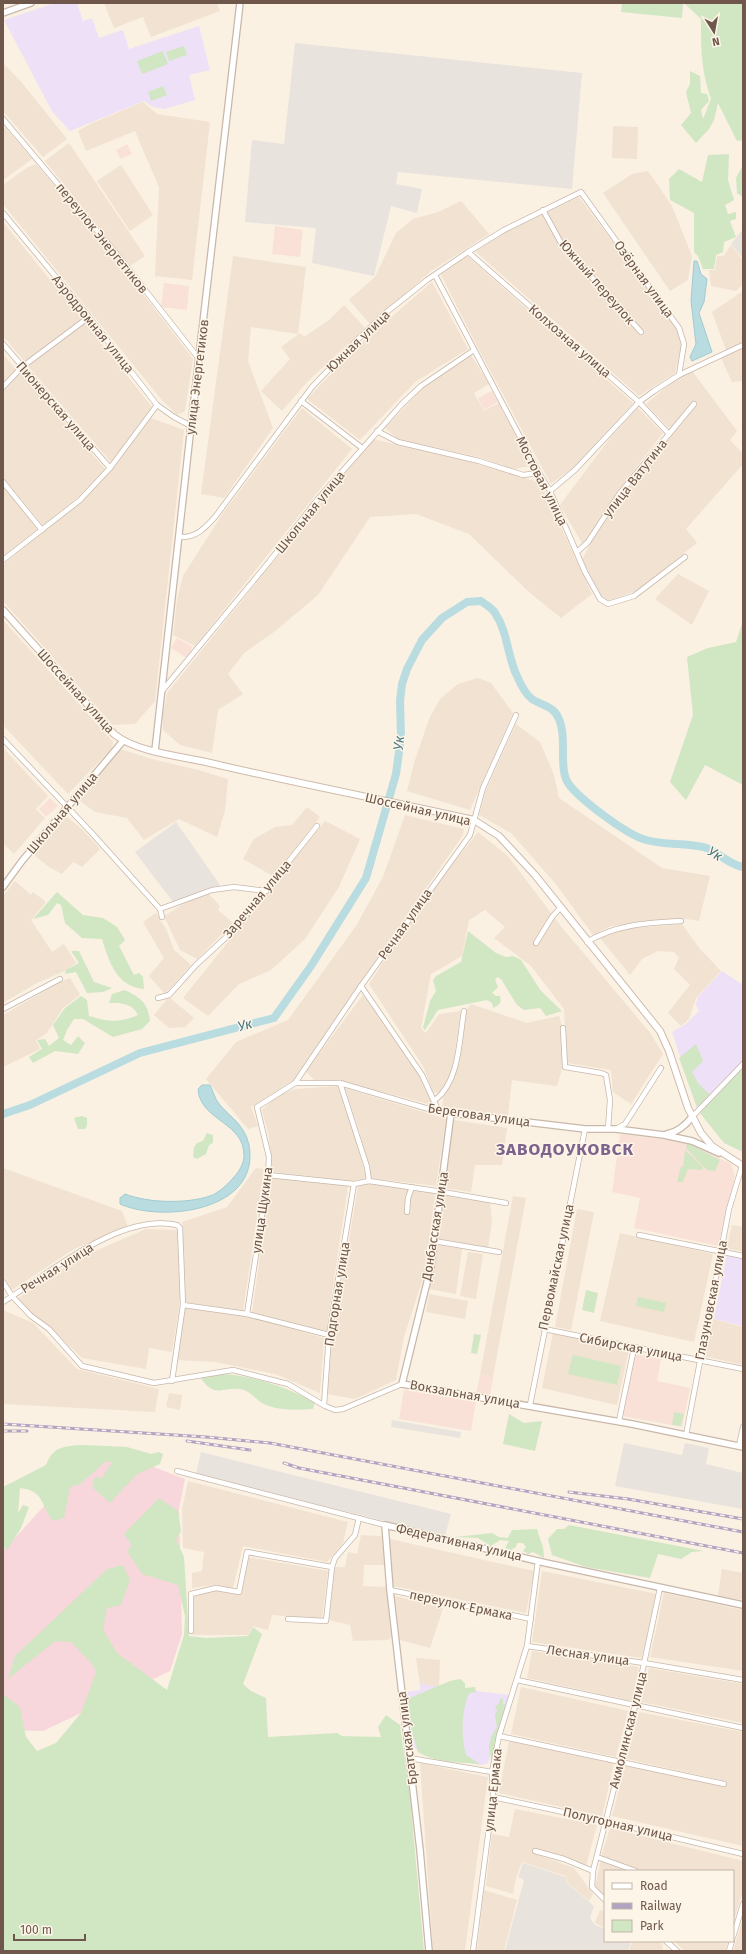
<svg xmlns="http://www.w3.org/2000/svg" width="746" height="1954" font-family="'Fira Sans',sans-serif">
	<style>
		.residential { fill: #f1e2d2 }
		.commercial { fill: #f9e1d7 }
		.industrial { fill: #e9e3dd }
		.education { fill: #eee0f6 }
		.medical { fill: #f7d7db }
		.green { fill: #d1e6c3 }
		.water { fill: #b9dce1; stroke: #a0cbd2 }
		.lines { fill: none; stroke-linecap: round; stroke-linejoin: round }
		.river { stroke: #b9dce1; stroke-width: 8 }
		.minor-casing { stroke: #c9b8aa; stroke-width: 6 }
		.tertiary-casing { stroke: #c9b8aa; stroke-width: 8 }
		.secondary-casing { stroke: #cfbaab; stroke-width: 8 }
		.minor { stroke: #fff; stroke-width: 4.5 }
		.tertiary { stroke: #fff; stroke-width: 5.5 }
		.secondary { stroke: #fff; stroke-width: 6 }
		.rail-casing { stroke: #b3a3c2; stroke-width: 3 }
		.rail { stroke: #fdf5e8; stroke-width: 1.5; stroke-dasharray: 4.5; stroke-linecap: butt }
		.labels { text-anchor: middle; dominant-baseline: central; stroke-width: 3; stroke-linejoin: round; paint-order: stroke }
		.street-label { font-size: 13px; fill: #6f584b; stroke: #fdf5e8 }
		.water-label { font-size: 14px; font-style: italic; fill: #477881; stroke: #fdf5e8 }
		.district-label { font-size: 17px; font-weight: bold; letter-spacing: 1px; fill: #7d638c; stroke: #fdf5e8 }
	</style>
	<rect width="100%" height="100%" fill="#faf1e3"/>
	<!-- residential -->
	<g class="residential">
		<path d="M104,3H217L220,11L151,37L143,17L114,28Z"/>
		<path d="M3,63L22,83L67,139L43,157L3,111Z"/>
		<path d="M143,102L157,114L210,122L192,280L155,276L159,187L135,131L86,151L78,131L90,124Z"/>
		<path d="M3,125L32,159L3,180Z"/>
		<path d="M613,126L638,127L637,159L612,158Z"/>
		<path d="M69,143L145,256L130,266L45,161Z"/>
		<path d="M36,164L117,260L193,359L185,411L177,415L161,399L3,204V185L28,167Z"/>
		<path d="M121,165L153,215L130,231L97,181Z"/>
		<path d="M648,171L672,206L692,256L688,280L670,291L603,193L632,174Z"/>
		<path d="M579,197L666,313L677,329L682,343L675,373L639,396L475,251L506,232Z"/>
		<path d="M461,201L489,234L431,271L370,324L349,300L375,277L396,233L413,219L438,212Z"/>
		<path d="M3,222L82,319L25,362L3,336Z"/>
		<path d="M731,245L743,261V284L736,291L711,286L709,270H715L717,256H724Z"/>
		<path d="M233,256L306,267L298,334L251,327L248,361L273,428L224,498L201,494Z"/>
		<path d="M467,256L633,403L574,467L551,484L478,348L441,275Z"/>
		<path d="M432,282L468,349L415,382L360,440L307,399L358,346Z"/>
		<path d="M743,291V342L726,350L712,312Z"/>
		<path d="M344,305L365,328L307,382L282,411L261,391L290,359L281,347L300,333L304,337L329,320Z"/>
		<path d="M85,323L152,407L111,462L28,366Z"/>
		<path d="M743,348V381L732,382L721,358Z"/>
		<path d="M3,354L17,371L3,383Z"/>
		<path d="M471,355L489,384L474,393L484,411L499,403L531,466L514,469L479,457L398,439L385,428L424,387Z"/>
		<path d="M692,371L737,431L730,440L743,454V464L686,529L697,543L636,591L608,601L602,596L582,560L590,544L622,496L698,404L694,401L670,429L646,404L680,375Z"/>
		<path d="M21,372L105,469L78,497L43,525L3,477V390Z"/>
		<path d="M302,408L352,449L195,646L173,635L177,600L183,576L223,513Z"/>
		<path d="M638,408L663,433L616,493L583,545L560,505L611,437Z"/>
		<path d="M151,418L184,430L155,701L135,724L113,725L3,601V565L81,501L112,470Z"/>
		<path d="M373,439L478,464L538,482L547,497L592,594L561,618L529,592L469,534L416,514L370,517L318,595L274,632L244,653L228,674L243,694L218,710L212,753L180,745L163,730V716L167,693Z"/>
		<path d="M3,486L37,529L3,556Z"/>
		<path d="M678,574L709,591L692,625L655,599Z"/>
		<path d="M3,620L113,742L112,748L68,794L3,725Z"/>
		<path d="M478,678L491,683L513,713L470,810L407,791L414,763L429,719L440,699L458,684Z"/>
		<path d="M516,724L540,742L554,775L559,798L662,868L710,876L699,921L680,918L611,926L593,935L555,883L511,833L479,815L486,790Z"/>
		<path d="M3,748L48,796L36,809L45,818L14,854L3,843Z"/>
		<path d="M120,749L152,759L202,771L228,779L225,811L217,837L179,819L144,840L127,818L95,812L79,800Z"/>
		<path d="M307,807L320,817L273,876L243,859L254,839L275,827L292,825Z"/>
		<path d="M65,815L84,831L100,849L82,867L73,862L62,874L49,867L34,855Z"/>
		<path d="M405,815L464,829L463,835L293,1080L251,1107L258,1126L248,1129L206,1079L236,1042L288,1020L356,926L383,877Z"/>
		<path d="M325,821L360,839L339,887L305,939L271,970L239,984L208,1016L183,998Z"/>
		<path d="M478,832L508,856L560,925L651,1034L663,1054L631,1104L613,1092L611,1070L567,1063L564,1009L531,966L494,938L505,927L485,910L469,920L462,956L431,974L421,1028L426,1033L439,1014L461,1011L452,1069L442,1093L433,1092L423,1066L369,984L420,905Z"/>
		<path d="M15,881L31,895L33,892L46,902L31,920L52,952L64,944L76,963L65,971L37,983L3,1003V896Z"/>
		<path d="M208,893L220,906L218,910L233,923L197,959L180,950L164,916L191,899Z"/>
		<path d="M156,913L166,929L174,950L191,965L165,994L149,976L164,958L143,922Z"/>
		<path d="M682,924L699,948L721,971L696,998L689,1019L681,1026L668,1013L690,985L674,969L679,958L674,952L658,951L642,959L630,975L600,938L623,929Z"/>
		<path d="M70,978L80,995L63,1008L47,1033L36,1040L40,1049L3,1067V1015L60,982Z"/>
		<path d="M363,995L415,1066L433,1105L340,1081L314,1080L306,1071Z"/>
		<path d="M169,997L194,1018L185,1027L169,1028L154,1015Z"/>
		<path d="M471,1004L527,1023L559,1016L562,1026L563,1066L557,1086L512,1080L508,1115L442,1107L444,1095L451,1083L466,1010Z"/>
		<path d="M338,1086L355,1136L366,1178L350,1181L272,1172L269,1136L262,1110L280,1094L296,1089Z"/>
		<path d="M345,1088L446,1119L436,1186L371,1178L360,1133Z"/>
		<path d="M454,1120L507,1128L502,1165H475L471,1192L445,1188Z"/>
		<path d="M3,1168L122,1211L128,1227L74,1249L12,1290L3,1276Z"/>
		<path d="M256,1168L264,1169L243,1311L184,1302L182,1222L227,1207Z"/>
		<path d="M271,1177L348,1186L326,1333L252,1313Z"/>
		<path d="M370,1183L435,1193L425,1272L404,1337L396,1380L355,1399L327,1394V1381L333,1336L358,1186Z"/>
		<path d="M445,1195L490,1202L492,1222L488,1248L438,1239Z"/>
		<path d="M513,1196L526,1198L493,1377L480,1375Z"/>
		<path d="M577,1209L594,1212L571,1330L555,1327Z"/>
		<path d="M732,1225L743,1227V1252L727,1248Z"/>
		<path d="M146,1229L178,1230L181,1279L179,1308L172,1352L149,1348L146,1369L82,1358L49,1326L32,1314L18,1298L77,1259Z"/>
		<path d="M620,1233L713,1254L694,1342L600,1321Z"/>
		<path d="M437,1244L462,1249L456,1294L429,1289Z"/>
		<path d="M468,1252L483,1254L476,1299L460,1296Z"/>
		<path d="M429,1294L468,1301L465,1319L426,1312Z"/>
		<path d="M185,1308L247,1316L324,1338L320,1393L275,1374L215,1362L177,1360Z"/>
		<path d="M3,1310L33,1323L77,1369L159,1389L155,1412L3,1404Z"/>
		<path d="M713,1319L743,1327V1365L704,1356Z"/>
		<path d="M553,1333L629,1349L617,1405L542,1388Z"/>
		<path d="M169,1393L182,1395L180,1410L166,1407Z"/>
		<path d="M188,1481L348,1522L343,1543L327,1562L243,1546L233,1588L214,1585L192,1588V1573L202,1571L204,1552L183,1548L182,1509Z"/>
		<path d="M361,1535L382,1536L384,1565H364L363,1586L386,1587L391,1637L388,1640L353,1641L350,1625L329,1620L334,1567H345L348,1552L357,1554Z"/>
		<path d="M390,1539L534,1571L526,1613L393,1586Z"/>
		<path d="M248,1557L328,1571L322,1619L272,1615L268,1630L253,1626L248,1635H193V1595L216,1589L240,1594Z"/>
		<path d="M722,1569L743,1573V1600L718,1596Z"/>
		<path d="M542,1571L657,1594L642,1658L532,1642Z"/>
		<path d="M664,1593L743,1610V1671L650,1657Z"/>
		<path d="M395,1596L443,1608L430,1648L400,1640Z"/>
		<path d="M532,1651L639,1667L632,1701L527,1678Z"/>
		<path d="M416,1658L440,1660L439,1687L420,1684Z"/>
		<path d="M649,1668L743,1684V1723L641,1702Z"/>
		<path d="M521,1687L628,1711L616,1757L511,1734Z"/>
		<path d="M639,1712L743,1732V1846L612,1816L626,1764L725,1786L726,1781L627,1759Z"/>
		<path d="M509,1741L614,1763L602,1816L499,1793Z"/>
		<path d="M420,1763L488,1777L465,1951H433Z"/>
		<path d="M515,1809L597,1825L586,1866L535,1848L533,1853L574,1868L593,1894L589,1901L568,1883L565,1876L522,1862L516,1878L513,1894L486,1886L492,1834L509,1837Z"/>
		<path d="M610,1828L743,1861V1891L733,1923V1871H639L601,1857Z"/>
		<path d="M601,1860L630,1871H605V1896L595,1887Z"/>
		<path d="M484,1890L517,1900L504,1951H477Z"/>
		<path d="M600,1910L605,1912V1928L595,1923Z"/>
		<path d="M743,1918V1951H733Z"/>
		<path d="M633,1941H662L663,1951H629Z"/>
		<path d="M675,1941H728L725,1951H684Z"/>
	</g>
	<!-- commercial -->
	<g class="commercial">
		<path d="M127,144L132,154L121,159L116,150Z"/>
		<path d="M275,226L303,230L300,257L272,254Z"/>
		<path d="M164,283L189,286L187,310L161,307Z"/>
		<path d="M492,391L498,402L484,410L478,398Z"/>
		<path d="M177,638L193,647L187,658L171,648Z"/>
		<path d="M50,798L58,806L46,817L39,809Z"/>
		<path d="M620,1134L687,1142L731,1164L735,1176L718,1246L634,1228L640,1198L612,1192Z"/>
		<path d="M634,1354L661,1359L657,1381L690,1388L682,1427L622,1416Z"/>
		<path d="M480,1375L493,1377L490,1395L476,1393Z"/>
		<path d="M404,1390L476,1402L471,1431L399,1419Z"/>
	</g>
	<!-- industrial -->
	<g class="industrial">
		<path d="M295,43L582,73L572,189L398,172L396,184L422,189L417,213L391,206L374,276L312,263L316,228L245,222L252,140L284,144Z"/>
		<path d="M743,229V259L731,244Z"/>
		<path d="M176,822L220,885L174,903L135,852Z"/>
		<path d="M392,1420L461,1432L460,1438L391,1427Z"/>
		<path d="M624,1443L682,1455L685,1443L709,1448L706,1464L743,1473V1509L615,1486Z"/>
		<path d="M201,1452L451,1514L445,1536L196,1474Z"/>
		<path d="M523,1863L565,1877L567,1883L594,1906L590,1918L595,1925L605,1929V1941H632L628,1951H505L524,1880L518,1877Z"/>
	</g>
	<!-- education -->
	<g class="education">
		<path d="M55,3H77L83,21L92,18L99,38L123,30L129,49L199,26L210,70L189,75L195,100L164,109L153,107L144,101L70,131L52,111L4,20Z"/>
		<path d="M722,971L743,985V1061L697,1109L672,1032L686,1024L699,1011L695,1003L698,1000L697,998Z"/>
		<path d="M727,1254L743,1258V1326L714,1319Z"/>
		<path d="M420,1684L509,1695L488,1763L481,1765L424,1755L413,1747L407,1692L420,1690Z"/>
	</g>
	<!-- medical -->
	<path class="medical" d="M99,1446L185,1479L179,1509L182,1634L170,1671L43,1731L3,1730V1551Z"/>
	<!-- green -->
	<g class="green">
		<path d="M622,3H683L682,18L621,12Z"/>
		<path d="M684,3H743V140L737,141L718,103L714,120L709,129L696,143L681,125L691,113L686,92L690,84V71L700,76L701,93L707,94L709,101L701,110L703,119L711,99C701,69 701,50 701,19Z"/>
		<path d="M184,46L187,55L169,61L166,52Z"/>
		<path d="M163,51L168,64L142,74L137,61Z"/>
		<path d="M163,86L167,95L151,101L148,92Z"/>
		<path d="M729,154L728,180L734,200L725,205L728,214L736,212V219L730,221L736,237L724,242L723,252L716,255L714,269H703L698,256L694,252V213L670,200L669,179L679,169L702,182L708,155Z"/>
		<path d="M743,165V197L737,193L736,178Z"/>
		<path d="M743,621V785L705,765L686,800L670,782L693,715L687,657L708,648L736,642Z"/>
		<path d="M57,892L83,915L103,918L117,927L125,940L119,946L134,975L139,973L143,977L144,989C117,987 109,962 102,939L82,938L65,923L61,905L57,903L48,915L33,919Z"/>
		<path d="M468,931L496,953L506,957L513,956L521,960L541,991L562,1011L546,1016L540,1008L524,1010L517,1005L501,979L497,977L495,980L498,987L492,993L496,996H500C502,1003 499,1005 493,1008L492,1003L487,1000L438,1010L425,1030L423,1028L430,1001L436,991L433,980L436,976L461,962Z"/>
		<path d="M71,951H79L94,982L112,988L103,992L87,993L76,972L65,974L66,970L79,963Z"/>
		<path d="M125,990C141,998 148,1003 150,1021L142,1029L113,1037L83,1019H74L67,1030L63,1040L71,1045L78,1036L85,1043L78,1054L55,1051L33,1063L29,1057L42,1049L37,1040L45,1039L49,1046L59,1038L53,1025L65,1008L81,996L87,1000L89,1016C109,1022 119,1023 138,1015C132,1003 121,1003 109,1003L112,994Z"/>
		<path d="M696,1044L703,1061L692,1072L698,1083L710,1095L697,1107L679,1058Z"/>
		<path d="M743,1067V1152L724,1143L700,1113Z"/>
		<path d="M82,1116L87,1118V1125L85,1129H78L74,1118Z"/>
		<path d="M207,1133L213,1135V1143L209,1145L206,1154L197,1159L193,1157L194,1147L197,1143L203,1141Z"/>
		<path d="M687,1143L720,1160L715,1171L707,1170L686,1148Z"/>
		<path d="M685,1150L703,1167L702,1170L688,1169L683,1182H677L681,1166L683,1167Z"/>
		<path d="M586,1290L598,1293L594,1313L582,1310Z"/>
		<path d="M638,1297L666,1303L664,1312L636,1306Z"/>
		<path d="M474,1334L481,1335L477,1354L471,1353Z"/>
		<path d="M573,1355L621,1366L617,1385L568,1374Z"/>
		<path d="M219,1374C254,1375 285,1387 315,1402L313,1409C298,1410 278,1411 264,1404C257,1401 253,1394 246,1391C226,1383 216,1402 200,1377Z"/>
		<path d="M674,1412L684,1414L681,1426L672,1425Z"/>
		<path d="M509,1414L524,1423L542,1421L535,1451L503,1444Z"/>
		<path d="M83,1445L127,1447L151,1454L159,1452L163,1454L160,1464L137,1474L110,1503L92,1487L94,1484L92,1482L97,1476L101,1479L112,1463L106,1461L80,1484L70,1487L64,1518L53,1521C40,1505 45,1491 20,1488L18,1513L23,1505L29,1507L21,1528L7,1550L3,1547V1487L46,1465C53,1446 65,1446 83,1445Z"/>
		<path d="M159,1498L178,1511L181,1531L176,1539L184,1557L189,1636L206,1638L248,1636L253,1627L262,1634L243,1684L251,1691L266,1698L268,1737L337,1733L342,1736L381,1737L378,1727L386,1715L400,1725L410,1797L424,1951H3V1694L20,1707L26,1737L37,1751L56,1743L81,1713L96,1672L93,1665L71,1642L55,1641L8,1679L15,1656L107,1569L123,1565L130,1580L121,1605L107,1608L103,1629L117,1653L167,1690L184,1635L185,1616L178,1585L142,1574L127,1551L132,1546L124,1534Z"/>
		<path d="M569,1525L704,1551L692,1552L681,1559L658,1554L650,1578L586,1567L552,1555L548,1539L557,1529H564Z"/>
		<path d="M537,1529C540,1541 544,1544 544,1558L533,1552L528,1554L523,1551L526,1547L523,1543H517L516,1547L511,1550L505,1548L509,1541L500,1540L491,1546L478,1538L455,1537L492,1533L499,1537L508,1538L512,1530Z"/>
		<path d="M460,1679L465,1683V1688L475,1687L476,1692L469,1693C461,1712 461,1736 466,1755L480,1764C462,1763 433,1762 418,1752L412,1732L407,1699L450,1681Z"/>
		<path d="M500,1698L503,1699V1704L505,1705C504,1712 505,1725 503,1730C499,1742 495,1754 492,1767L489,1746L491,1737L497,1727L495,1716L497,1710L495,1706L499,1704Z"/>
	</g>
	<!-- water -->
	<g class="water">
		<path d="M694,261H697L701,274L707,279L704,302L699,313L712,352L692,361L690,357L696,344L691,301Z"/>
		<path d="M202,1085H210C213,1091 215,1099 219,1104C232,1119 244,1124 249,1145C261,1211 163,1223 120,1204V1198L125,1194C148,1203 186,1204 210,1196C219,1193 228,1184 234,1177C239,1172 244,1163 244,1156C245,1122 200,1121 198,1089Z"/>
	</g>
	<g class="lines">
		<!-- river -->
		<path class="river" d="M3,1114L30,1105L140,1053L274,1018L311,966L366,878L396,774L401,737L400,701L402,684L407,669L422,640L442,618L467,602L481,601C486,605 492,608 495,613C508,632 507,656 517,676C520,683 525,694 532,699C541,705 553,706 558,717C568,736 558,767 568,783C579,799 627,835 646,840C664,845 684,843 703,847C716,849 726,864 743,867"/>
		<!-- minor casing -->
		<g class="minor-casing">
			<g id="minor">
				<path d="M3,119L120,258L199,359"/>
				<path d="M543,210L561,243L641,332"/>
				<path d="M3,213L89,317L157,405L174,417L191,426"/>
				<path d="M468,252L639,402L669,434"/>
				<path d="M435,275L539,473L550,491L585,572L600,599L608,604L634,596L685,557"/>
				<path d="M3,344L110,468"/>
				<path d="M3,387L22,367L89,317"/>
				<path d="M301,401L362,448"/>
				<path d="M377,431L398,442L479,461L523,475L539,473"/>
				<path d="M3,482L42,530"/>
				<path d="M550,491L575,470L639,402L654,391L679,375L743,345"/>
				<path d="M179,537C196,538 204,529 215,517L312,387L355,342L388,311L427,280L468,252L504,230L581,192L679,328L684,344L679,375"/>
				<path d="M577,552L588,542L620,493L694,404"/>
				<path d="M3,560L80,500L110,468L157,405"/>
				<path d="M162,691L269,562L317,500L402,404L421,386L474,350"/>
				<path d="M3,739L90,831L160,909L162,917"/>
				<path d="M160,909L212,890L234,887L266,891"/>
				<path d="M587,942C616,924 648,923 681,921"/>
				<path d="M536,943L552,917L560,908"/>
				<path d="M361,986L422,1075L439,1112"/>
				<path d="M158,998L169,995L196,965L235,929L317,826"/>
				<path d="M3,1009L60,979"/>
				<path d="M563,1028L565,1067L601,1073L606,1075L610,1100L608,1129"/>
				<path d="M295,1083H340L439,1112L451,1113"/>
				<path d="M340,1083L367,1167L369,1181"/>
				<path d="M435,1100C460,1081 459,1039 464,1011"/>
				<path d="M692,1117L743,1064"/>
				<path d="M616,1129L625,1124L661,1068"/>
				<path d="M268,1175L354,1184L369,1181L443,1192L506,1203"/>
				<path d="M407,1212L408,1198L412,1187"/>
				<path d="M639,1235L743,1256"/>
				<path d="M434,1241L499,1252"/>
				<path d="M3,1282L12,1296L31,1316L49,1329L82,1366L154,1383L233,1370L288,1384L325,1406L335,1410L343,1409L402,1384"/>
				<path d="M3,1302C49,1274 120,1212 177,1225L180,1228L183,1305L172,1381"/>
				<path d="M183,1305L247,1314L329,1335"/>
				<path d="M247,1314L268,1175L269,1157L257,1107L295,1083L361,986L470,835L483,788L516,715"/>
				<path d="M544,1329L743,1369"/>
				<path d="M324,1405L329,1335L354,1184"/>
				<path d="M530,1405L585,1129"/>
				<path d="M619,1421L634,1348"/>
				<path d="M686,1435L729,1209L742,1166"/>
				<path d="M739,1446L743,1427"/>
				<path d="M177,1471L385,1525"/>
				<path d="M390,1590L531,1619"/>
				<path d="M288,1619L326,1621L332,1567"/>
				<path d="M191,1631V1594L216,1588L239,1592L247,1552L332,1567L335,1558L355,1535L359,1518"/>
				<path d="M527,1646L644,1663L743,1680"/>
				<path d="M517,1680L743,1728"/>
				<path d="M499,1736L724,1784"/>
				<path d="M409,1758L492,1772"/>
				<path d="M493,1797L605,1821L743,1854"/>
				<path d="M535,1851L564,1859L593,1871"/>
				<path d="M597,1857L636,1871"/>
				<path d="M605,1900L592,1887L593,1871L635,1706L660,1588"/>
				<path d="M733,1937L743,1904"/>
				<path d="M666,1941L677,1951"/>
				<path d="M473,1951L493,1797L492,1772L499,1736L527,1646L538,1561"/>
				<path d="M729,1951L732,1941"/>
			</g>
		</g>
		<!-- tertiary casing -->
		<g class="tertiary-casing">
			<g id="tertiary">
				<path d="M3,13L31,3"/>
				<path d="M155,751L191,426L240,3"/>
				<path d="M3,887L22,861L123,741"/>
				<path d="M667,1134C678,1132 685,1126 692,1117"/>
				<path d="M719,1153L692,1141L664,1135L616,1129H585L451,1113L431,1266L402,1384L632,1424L743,1447"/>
				<path d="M429,1951L420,1850L390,1590L385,1525L546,1563L743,1605"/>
			</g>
		</g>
		<!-- secondary casing -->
		<g class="secondary-casing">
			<path id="secondary" d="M3,610L114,734C136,752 179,756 206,762C295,783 385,800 474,820L499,836L535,875L660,1031L669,1051L688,1108L701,1133L712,1146L743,1166"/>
		</g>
		<!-- minor -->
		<use href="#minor" class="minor"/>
		<!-- tertiary -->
		<use href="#tertiary" class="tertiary"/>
		<!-- secondary -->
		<use href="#secondary" class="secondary"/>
		<!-- rail casing -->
		<g class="rail-casing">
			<g id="rail">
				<path d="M3,1424L206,1437L270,1443L743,1532"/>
				<path d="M3,1431H27"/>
				<path d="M187,1441L250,1450"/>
				<path d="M284,1463L299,1468L743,1553"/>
				<path d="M569,1492L628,1499L743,1519"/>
			</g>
		</g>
		<!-- rail -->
		<use href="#rail" class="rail"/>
	</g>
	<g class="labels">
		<!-- street labels -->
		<g class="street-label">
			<text transform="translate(102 238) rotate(51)">переулок Энергетиков</text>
			<text transform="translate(644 279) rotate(54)">Озёрная улица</text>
			<text transform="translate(597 282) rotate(49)">Южный переулок</text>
			<text transform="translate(93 324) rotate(51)">Аэродромная улица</text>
			<text transform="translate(358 341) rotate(-44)">Южная улица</text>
			<text transform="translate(570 341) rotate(41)">Колхозная улица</text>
			<text transform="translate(197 377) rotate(-83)">улица Энергетиков</text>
			<text transform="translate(56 406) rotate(49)">Пионерская улица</text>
			<text transform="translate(635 478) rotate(-52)">улица Ватутина</text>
			<text transform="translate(542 481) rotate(63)">Мостовая улица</text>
			<text transform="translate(310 512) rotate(-51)">Школьная улица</text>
			<text transform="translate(76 691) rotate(48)">Шоссейная улица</text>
			<text transform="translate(418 809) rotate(13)">Шоссейная улица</text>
			<text transform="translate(62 813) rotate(-50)">Школьная улица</text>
			<text transform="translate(257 899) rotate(-50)">Заречная улица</text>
			<text transform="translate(405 924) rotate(-55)">Речная улица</text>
			<text transform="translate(479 1115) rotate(8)">Береговая улица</text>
			<text transform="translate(262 1210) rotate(-82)">улица Щукина</text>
			<text transform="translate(435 1226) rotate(-81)">Донбасская улица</text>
			<text transform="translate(556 1267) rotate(-78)">Первомайская улица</text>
			<text transform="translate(57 1268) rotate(-32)">Речная улица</text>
			<text transform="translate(337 1294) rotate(-81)">Подгорная улица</text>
			<text transform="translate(711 1300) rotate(-79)">Глазуновская улица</text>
			<text transform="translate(631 1347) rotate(11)">Сибирская улица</text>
			<text transform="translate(465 1394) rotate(10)">Вокзальная улица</text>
			<text transform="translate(459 1542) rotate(13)">Федеративная улица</text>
			<text transform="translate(461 1605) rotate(12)">переулок Ермака</text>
			<text transform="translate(588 1655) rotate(8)">Лесная улица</text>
			<text transform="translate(628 1730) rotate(-76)">Акмолинская улица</text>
			<text transform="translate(407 1738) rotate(-97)">Братская улица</text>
			<text transform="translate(493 1790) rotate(-84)">улица Ермака</text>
			<text transform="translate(618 1824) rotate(13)">Полугорная улица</text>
		</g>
		<!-- water labels -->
		<g class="water-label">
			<text transform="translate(399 743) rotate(-85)">Ук</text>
			<text transform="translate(715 854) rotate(31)">Ук</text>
			<text transform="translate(245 1025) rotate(-15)">Ук</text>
		</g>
		<!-- district labels -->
		<g class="district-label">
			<text x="565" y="1149">ЗАВОДОУКОВСК</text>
		</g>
	</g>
	<!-- border -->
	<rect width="746" height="1954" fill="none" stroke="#6f584b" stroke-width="8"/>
	<!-- legend -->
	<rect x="604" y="1870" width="130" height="72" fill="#fdf5e8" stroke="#c4b6a9"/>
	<rect x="612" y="1883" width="20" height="6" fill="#ffffff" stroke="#c4b6a9"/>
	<text x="640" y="1890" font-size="12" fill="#6f584b">Road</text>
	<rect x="612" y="1903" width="20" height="6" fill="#b3a3c2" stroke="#c4b6a9"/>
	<text x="640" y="1910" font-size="12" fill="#6f584b">Railway</text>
	<rect x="612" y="1920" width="20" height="12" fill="#d1e6c3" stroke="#c4b6a9"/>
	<text x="640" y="1930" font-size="12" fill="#6f584b">Park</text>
	<!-- north arrow -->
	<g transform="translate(714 32) rotate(169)" stroke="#fdf5e8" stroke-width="3" paint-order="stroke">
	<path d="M0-3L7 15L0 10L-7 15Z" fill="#6f584b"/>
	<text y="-6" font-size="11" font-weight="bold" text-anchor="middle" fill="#6f584b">N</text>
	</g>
	<!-- scale -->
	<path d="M14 1934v6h71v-6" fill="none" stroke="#6f584b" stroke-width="2"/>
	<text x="20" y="1934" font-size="12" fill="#6f584b" stroke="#fdf5e8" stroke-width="3" paint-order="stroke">100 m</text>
</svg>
